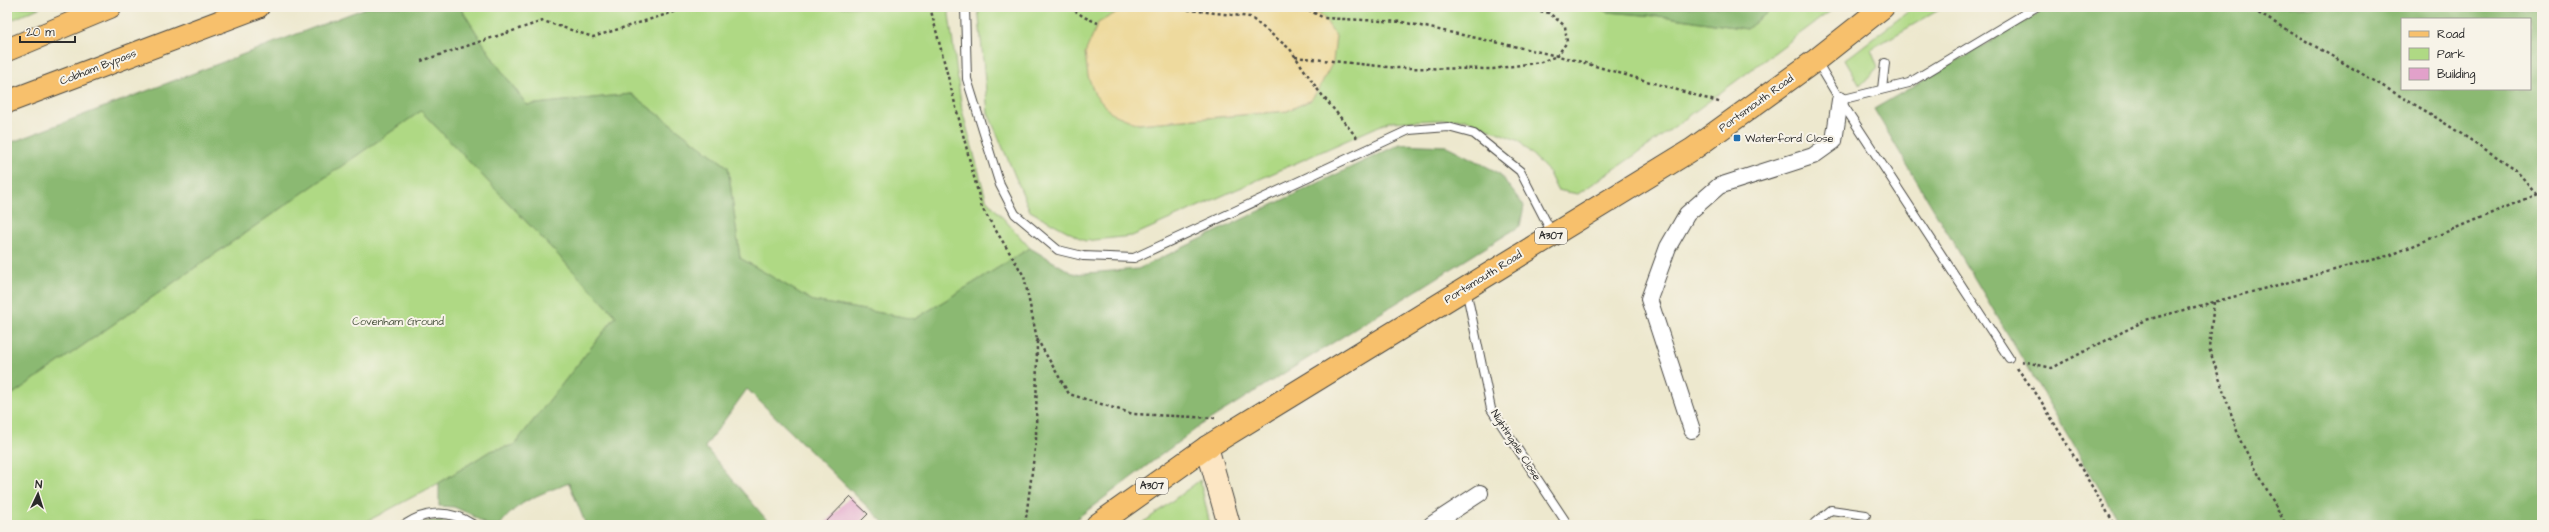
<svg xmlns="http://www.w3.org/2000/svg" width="2549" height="532" font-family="'Architects Daughter',sans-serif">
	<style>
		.green { fill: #afd984; stroke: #6d8258 }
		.forest { fill: #8bb972; stroke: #5b724e; fill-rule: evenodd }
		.sand { fill: #eeda9e; stroke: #8c8264 }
		.building { fill: #e2a1ca }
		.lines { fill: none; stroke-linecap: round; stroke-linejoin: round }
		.lane-casing { stroke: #484743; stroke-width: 10 }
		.street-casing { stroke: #484743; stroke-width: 18 }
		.secondary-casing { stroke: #484743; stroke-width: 24 }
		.primary-casing { stroke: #484743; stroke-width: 24 }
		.highway-casing { stroke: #484743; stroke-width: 24 }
		.path { stroke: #484743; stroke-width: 2.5; stroke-dasharray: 3 3; stroke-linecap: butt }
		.lane { stroke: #fff; stroke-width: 8 }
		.street { stroke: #fff; stroke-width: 16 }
		.secondary { stroke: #fce6c4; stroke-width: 22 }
		.primary { stroke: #f7c06c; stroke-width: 22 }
		.highway { stroke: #f7c06c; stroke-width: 22 }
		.poi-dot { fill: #1f6fb2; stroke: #f7f3e8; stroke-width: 1.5 }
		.labels { text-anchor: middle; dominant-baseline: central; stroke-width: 4; stroke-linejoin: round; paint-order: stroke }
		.shield { fill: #f7f3e8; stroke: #686764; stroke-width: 1 }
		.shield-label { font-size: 10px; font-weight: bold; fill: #2b2b2b }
		.street-label { font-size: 11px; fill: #2b2b2b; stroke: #f7f3e8 }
		.poi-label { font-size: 11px; fill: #2b2b2b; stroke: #f7f3e8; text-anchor: start }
		.park-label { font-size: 11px; fill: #4c5641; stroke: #f7f3e8 }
	</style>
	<rect width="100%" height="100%" fill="#f7f3e8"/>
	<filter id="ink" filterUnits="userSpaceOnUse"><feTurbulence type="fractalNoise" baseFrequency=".025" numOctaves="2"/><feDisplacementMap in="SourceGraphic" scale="8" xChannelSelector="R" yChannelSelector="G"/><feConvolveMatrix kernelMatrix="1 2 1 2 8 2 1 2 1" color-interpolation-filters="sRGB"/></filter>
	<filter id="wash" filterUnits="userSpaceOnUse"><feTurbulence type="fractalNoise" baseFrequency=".012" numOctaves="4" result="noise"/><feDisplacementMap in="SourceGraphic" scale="16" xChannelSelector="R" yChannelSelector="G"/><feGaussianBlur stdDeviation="0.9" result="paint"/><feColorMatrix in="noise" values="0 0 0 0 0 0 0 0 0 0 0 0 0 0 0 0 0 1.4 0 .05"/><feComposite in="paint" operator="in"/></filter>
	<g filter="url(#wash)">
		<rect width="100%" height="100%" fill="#ede8ce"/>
		<!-- green -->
		<g class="green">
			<path d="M7,7H41L7,22Z"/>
			<path d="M460,7H948L962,110L986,199L1030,248L915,319L813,301L740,258L728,167L631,94L527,105L495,62Z"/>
			<path d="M978,7H1126L1114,12L1138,124L1287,111L1311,100L1324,18L1310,7H1594L1608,12L1668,17L1747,29L1774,7H1836L1651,144L1578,194L1557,190L1548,171L1519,141L1465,119L1388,122L1132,236L1085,241L1030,211L988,113Z"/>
			<path d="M1914,7H1944L1871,49L1878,67L1860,86L1845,60Z"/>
			<path d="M421,111L616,316L514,445L490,451L439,483L360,525H7V398Z"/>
			<path d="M1200,480L1210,525H1140Z"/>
		</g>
		<!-- forest -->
		<g class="forest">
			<path d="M368,7H460L495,62L527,105L631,94L728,167L740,258L813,301L915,319L1030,248L1074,274L1138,269L1400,144L1447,146L1499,173L1524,206L1520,226L1201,425L1068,525H886L747,389L705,447L771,525H586L569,483C541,494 518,500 500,525H487L470,514L454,507L439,506V483L490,451L514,445L616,316L421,111L7,398V144Z"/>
			<path d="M1592,7H1774L1747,29L1668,17L1608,12Z"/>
			<path d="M2049,7H2542V525H2121L1874,109ZM2402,19H2530V89H2402Z"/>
			<path d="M436,521L459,525H418L424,522Z"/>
		</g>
		<!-- sand -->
		<path class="sand" d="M1126,7H1310L1324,18L1336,36L1333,62L1318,90L1311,100L1287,111L1138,124L1111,113L1095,95L1088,76L1085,53L1098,23Z"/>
		<g id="blocks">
			<!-- building -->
			<path class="building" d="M850,497L868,514L857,525H823Z"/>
		</g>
	</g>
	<g filter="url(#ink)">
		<use href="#blocks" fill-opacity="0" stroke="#484743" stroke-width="1"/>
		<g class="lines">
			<!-- lane casing -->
			<g class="lane-casing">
				<g id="lane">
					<path d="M965,7L967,79L1000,185L1015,214L1058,250L1083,256L1134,258L1409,130L1448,127L1474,134L1520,171L1552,233"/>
					<path d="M1816,60L1840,100L2009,358"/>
					<path d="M1882,89L1885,63"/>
					<path d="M1840,100L1909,83L2036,7"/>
					<path d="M1466,289L1491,409L1568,525"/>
					<path d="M404,525C427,510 451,510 474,525"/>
					<path d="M1813,525L1831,510L1866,515"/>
				</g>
			</g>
			<!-- street casing -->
			<g class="street-casing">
				<g id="street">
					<path d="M1692,430L1649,299L1668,247L1687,214L1719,186L1813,156L1834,141L1840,100"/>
					<path d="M1431,525L1480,493"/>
				</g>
			</g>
			<!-- secondary casing -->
			<g class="secondary-casing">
				<path id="secondary" d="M1207,447L1229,525"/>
			</g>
			<!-- primary casing -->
			<g class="primary-casing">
				<path id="primary" d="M1097,525L1207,447L1693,149L1816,60L1883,7"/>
			</g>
			<!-- highway casing -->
			<g class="highway-casing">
				<g id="highway">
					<path d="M7,50L110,7"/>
					<path d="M7,102L258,7"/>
				</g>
			</g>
			<!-- path -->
			<g class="path">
				<path d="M930,7L982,208L1024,276L1037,339L1036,441L1025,525"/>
				<path d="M1070,7L1084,17L1098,23"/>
				<path d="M1164,7L1250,17L1290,49L1318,90L1358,139"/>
				<path d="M1303,7L1324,18L1402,22L1495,42L1571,59L1722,103"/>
				<path d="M2248,7L2429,113L2514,168L2542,200"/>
				<path d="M1295,57L1397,68L1493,69L1541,62L1557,56L1567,42L1565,26L1549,13L1522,7"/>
				<path d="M421,61L543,21L593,37L690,7"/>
				<path d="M2214,302L2209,348L2240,440L2286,525"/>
				<path d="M1037,339L1069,394L1133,414L1215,418"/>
				<path d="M2021,361L2052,368L2146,320L2391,255L2542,192"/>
				<path d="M2017,368L2038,396L2115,525"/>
			</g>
			<!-- lane -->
			<use href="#lane" class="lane"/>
			<!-- street -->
			<use href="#street" class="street"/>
			<!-- secondary -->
			<use href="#secondary" class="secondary"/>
			<!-- primary -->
			<use href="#primary" class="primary"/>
			<!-- highway -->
			<use href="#highway" class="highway"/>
		</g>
	</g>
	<!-- markers -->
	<rect class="poi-dot" x="1733" y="134" width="8" height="8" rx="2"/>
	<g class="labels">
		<!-- shield labels -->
		<g class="shield">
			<rect x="1535" y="228" width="32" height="16" rx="3"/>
			<rect x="1136" y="478" width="32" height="16" rx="3"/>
		</g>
		<g class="shield-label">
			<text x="1551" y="236">A307</text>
			<text x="1152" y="486">A307</text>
		</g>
		<!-- street labels -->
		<g class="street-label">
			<text transform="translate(98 67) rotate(-21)">Cobham Bypass</text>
			<text transform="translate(1756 103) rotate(-36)">Portsmouth Road</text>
			<text transform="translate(1483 277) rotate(-32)">Portsmouth Road</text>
			<text transform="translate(1516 445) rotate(57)">Nightingale Close</text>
		</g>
		<!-- poi labels -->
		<g class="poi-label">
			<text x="1745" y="138">Waterford Close</text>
		</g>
		<!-- park labels -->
		<g class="park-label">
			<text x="398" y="321">Covenham Ground</text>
		</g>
	</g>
	<!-- margin -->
	<rect width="2549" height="532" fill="none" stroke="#f7f3e8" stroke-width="24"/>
	<!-- legend -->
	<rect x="2401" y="18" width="130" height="72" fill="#f7f3e8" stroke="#a5a39c"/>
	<rect x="2409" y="31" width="20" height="6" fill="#f7c06c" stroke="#a5a39c"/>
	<text x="2437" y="38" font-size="12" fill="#2b2b2b">Road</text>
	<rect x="2409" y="48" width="20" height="12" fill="#afd984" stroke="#a5a39c"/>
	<text x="2437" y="58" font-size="12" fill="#2b2b2b">Park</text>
	<rect x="2409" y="68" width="20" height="12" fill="#e2a1ca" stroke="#a5a39c"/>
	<text x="2437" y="78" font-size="12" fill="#2b2b2b">Building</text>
	<!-- north arrow -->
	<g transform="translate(38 494) rotate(4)" stroke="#f7f3e8" stroke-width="3" paint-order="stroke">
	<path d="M0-3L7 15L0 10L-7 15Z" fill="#2b2b2b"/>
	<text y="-6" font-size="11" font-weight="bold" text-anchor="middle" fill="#2b2b2b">N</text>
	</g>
	<!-- scale -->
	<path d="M20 36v6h55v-6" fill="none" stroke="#2b2b2b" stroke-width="2"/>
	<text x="26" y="36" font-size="12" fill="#2b2b2b" stroke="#f7f3e8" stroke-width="3" paint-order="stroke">20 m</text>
</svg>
